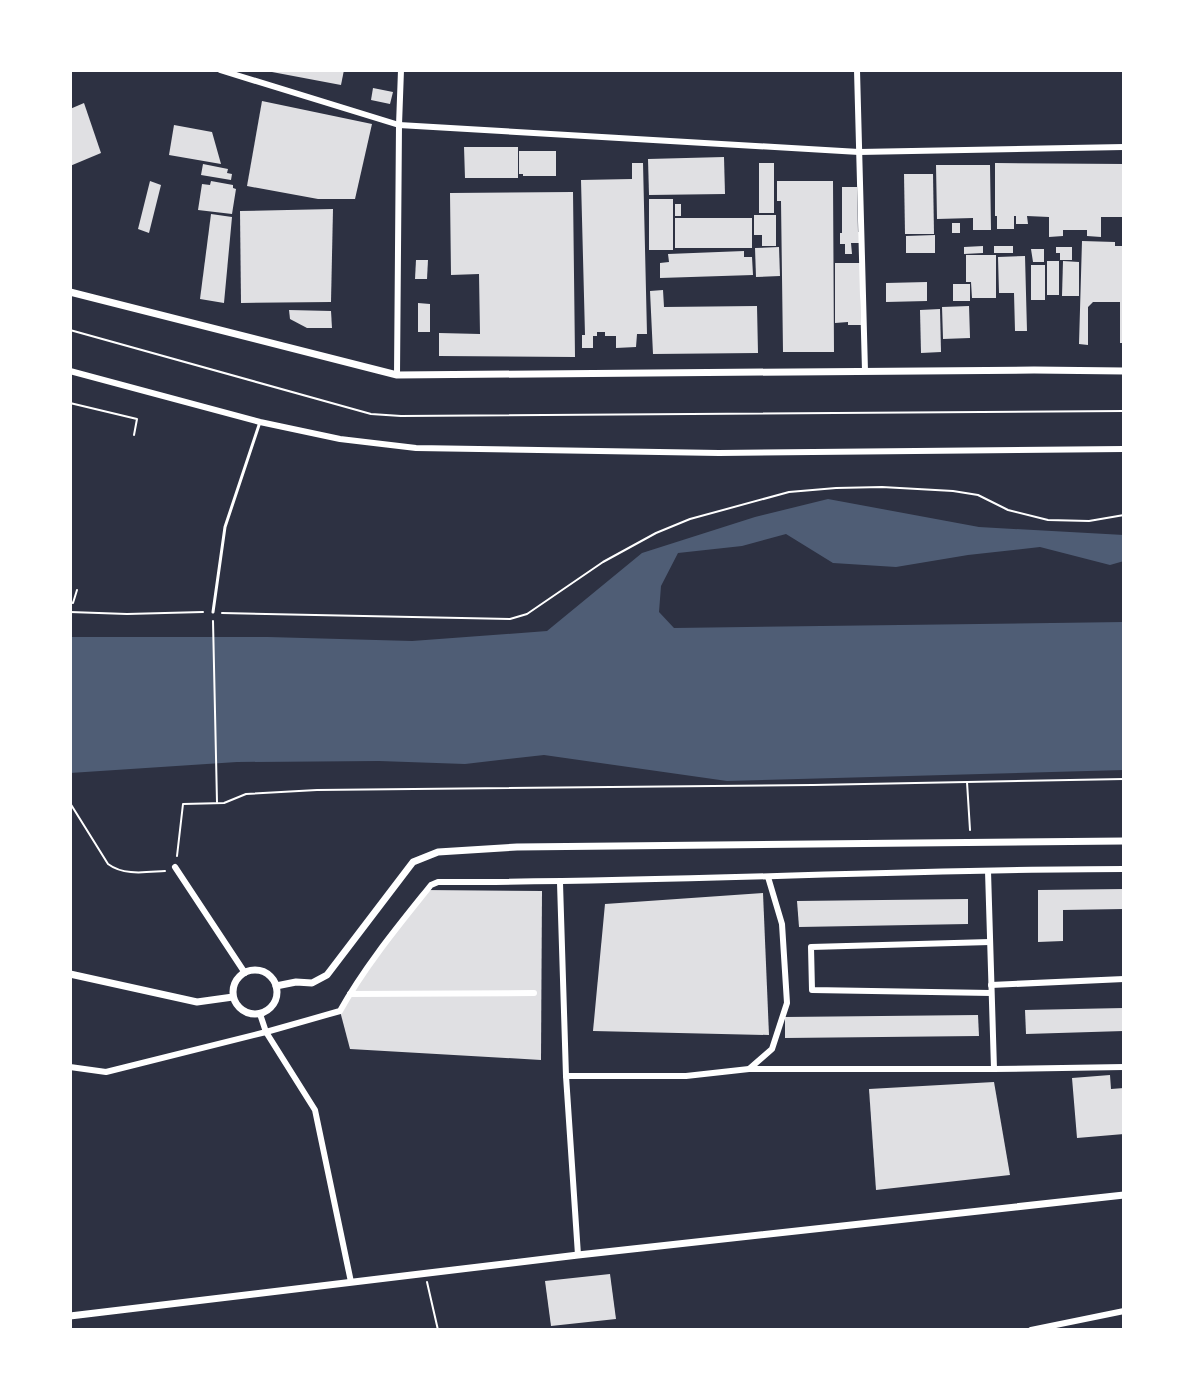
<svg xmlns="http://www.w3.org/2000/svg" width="1194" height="1400" font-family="'Titillium Web',sans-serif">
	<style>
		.water { fill: #4f5d75 }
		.building { fill: #e0e0e3 }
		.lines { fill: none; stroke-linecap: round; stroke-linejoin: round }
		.path { stroke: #fff; stroke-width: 2 }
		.service { stroke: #fff; stroke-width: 3 }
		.minor { stroke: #fff; stroke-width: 6 }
		.tertiary { stroke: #fff; stroke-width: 7 }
	</style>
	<rect width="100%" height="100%" fill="#2d3142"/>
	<!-- water -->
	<path class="water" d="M828,499L979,527L1124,535V561L1110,565L1040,547L968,555L896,567L833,563L786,534L742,546L678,553L661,586L659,612L674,628L1124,622V770L727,781L544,755L465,764L379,761L237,762L70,773V637H268L412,641L547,631L642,553L755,517Z"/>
	<!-- building -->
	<g class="building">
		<path d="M272,70H344L341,85L272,72Z"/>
		<path d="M373,88L393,92L390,104L371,100Z"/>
		<path d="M262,101L372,124L355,199H318L247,186Z"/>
		<path d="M84,103L101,153L70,166V109Z"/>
		<path d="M174,125L212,132L221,164L169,155Z"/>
		<path d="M464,147H518V178H465Z"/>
		<path d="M519,151H556V176H523V174H519Z"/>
		<path d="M724,157L725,194L649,195L648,159Z"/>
		<path d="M632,163H643L647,334H637L636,347L616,348V336H605V332H597V336H593V348H582V335H585L581,180L632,179Z"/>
		<rect x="759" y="163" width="15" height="50"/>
		<path d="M995,163L1124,164V217H1101V237L1087,236V230H1063V236L1049,237V217L1027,216L1028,224H1016V216H1014V229H997V216H995Z"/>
		<path d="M203,164L228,169L227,173L232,174L231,180L201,175Z"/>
		<path d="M936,165H990L991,230H973V218L937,219Z"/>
		<path d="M904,174H933L934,234H905Z"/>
		<path d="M150,181L161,185L149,233L138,229Z"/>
		<path d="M211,181L233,185V188L236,189L232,214L198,210L202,184L210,185Z"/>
		<path d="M777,181H833L834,352H783L781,201H777Z"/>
		<path d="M842,187H857L858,232H859L860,243H851L852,254H845V244H840V233H842Z"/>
		<path d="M573,192L575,357L439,356V333L480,334L479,274L451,275L450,193Z"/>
		<rect x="649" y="199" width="24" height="51"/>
		<rect x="675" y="204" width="6" height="12"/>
		<path d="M333,209L331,302L241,303L240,211Z"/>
		<path d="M211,214L232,217L224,303L200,299Z"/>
		<path d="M754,215H776V246H762V235H754Z"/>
		<rect x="675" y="218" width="77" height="30"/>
		<rect x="952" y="223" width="8" height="10"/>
		<path d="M935,235V253H906V236Z"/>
		<path d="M1082,241L1115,242V246H1124V343H1120V302H1093L1088,307V345L1079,344Z"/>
		<path d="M983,246V253L964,254V247Z"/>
		<rect x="994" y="246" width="19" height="7"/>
		<path d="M779,247L780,276L756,277L755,248Z"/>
		<path d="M1056,247H1072V260H1060V253H1056Z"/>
		<path d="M1031,249H1044V262H1033Z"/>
		<path d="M744,251V257H752L753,275L660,278V263L669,262L668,254Z"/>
		<path d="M966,255H996V298H972L971,282H966Z"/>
		<path d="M1025,256L1027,331H1015L1014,293H999L998,257Z"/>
		<path d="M416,260H428L427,279H415Z"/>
		<rect x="1047" y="261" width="12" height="34"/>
		<path d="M1063,261L1079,262V296H1062Z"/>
		<path d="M835,263H860L861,325H848V322L835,323Z"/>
		<rect x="1031" y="265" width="14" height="35"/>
		<path d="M927,282V301L886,302V283Z"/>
		<rect x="953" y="284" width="17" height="17"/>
		<path d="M663,290L664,307L757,306L758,353L653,354L650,291Z"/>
		<path d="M418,303L430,304V332H418Z"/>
		<path d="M969,306L970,338L943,339L942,307Z"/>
		<path d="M940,309L941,352L921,353L920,310Z"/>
		<path d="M289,310L331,311L332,328H307L290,319Z"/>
		<path d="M1124,889V909L1063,910V941L1038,942V890Z"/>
		<path d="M424,890L542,891L541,1060L350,1049L340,1011Z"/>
		<path d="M763,893L769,1035L593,1031L605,904Z"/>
		<path d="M968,899V924L799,927L797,901Z"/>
		<path d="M1124,1008V1031L1026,1034L1025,1010Z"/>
		<path d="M978,1015L979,1036L785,1038V1017Z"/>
		<path d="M1110,1075L1111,1089L1124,1088V1134L1077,1138L1072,1078Z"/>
		<path d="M994,1082L1010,1175L876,1190L869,1089Z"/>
		<path d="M610,1274L616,1319L551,1326L545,1281Z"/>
	</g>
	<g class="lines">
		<!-- path -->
		<g class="path">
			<path d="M70,330L371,414L401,416L1124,411"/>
			<path d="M70,403L137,419L134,435"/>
			<path d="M70,602L73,603L77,590"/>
			<path d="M70,612L127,614L203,612"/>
			<path d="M222,613L510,619L527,614L603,562L656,533L690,519L789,492L836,488L882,487L953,491L978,495L1008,510L1048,520L1089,521L1124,515"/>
			<path d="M213,621L217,802"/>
			<path d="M967,782L970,830"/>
			<path d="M70,803L108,864C124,876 146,872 165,871"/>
			<path d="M177,856L183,804L224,803L246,794L317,790L813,785L1124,779"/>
			<path d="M427,1282L438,1330"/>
		</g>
		<!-- service -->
		<path class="service" d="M213,612L225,527L260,422"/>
		<!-- minor -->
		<g class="minor">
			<path d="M220,70L399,125L859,152L1124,147"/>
			<path d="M857,70L865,371"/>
			<path d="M70,371L260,422L340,439L416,448L719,453L1124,449"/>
			<path d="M397,375L399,125L401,70"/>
			<path d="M175,867L245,973"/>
			<path d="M988,871L994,1069L1124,1067"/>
			<path d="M560,883L566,1076L578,1255"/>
			<path d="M990,942L811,947L812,990L991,993"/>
			<path d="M991,985L1124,979"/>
			<path d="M350,994L534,993"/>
			<path d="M260,1014L266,1032L315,1110L351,1282"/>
			<path d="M70,1067L106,1072L266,1032L340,1011C365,966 399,925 431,885L438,882C666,883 895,869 1124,869"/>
			<path d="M749,1069H994"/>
			<path d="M566,1076H686L749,1069L772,1049L787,1003L782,924L768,877"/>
			<path d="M1031,1330L1124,1311"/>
		</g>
		<!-- tertiary -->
		<g class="tertiary">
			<path d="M70,292L397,375L1034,370L1124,371"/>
			<circle cx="255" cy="992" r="22"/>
			<path d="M70,974L197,1002L233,997"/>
			<path d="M276,986L296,982L312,983L327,975L413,862L438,852L517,847L1124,841"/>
			<path d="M70,1316L578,1255L1124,1195"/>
		</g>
	</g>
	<!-- border -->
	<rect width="1194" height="1400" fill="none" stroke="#ffffff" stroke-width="144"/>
</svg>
